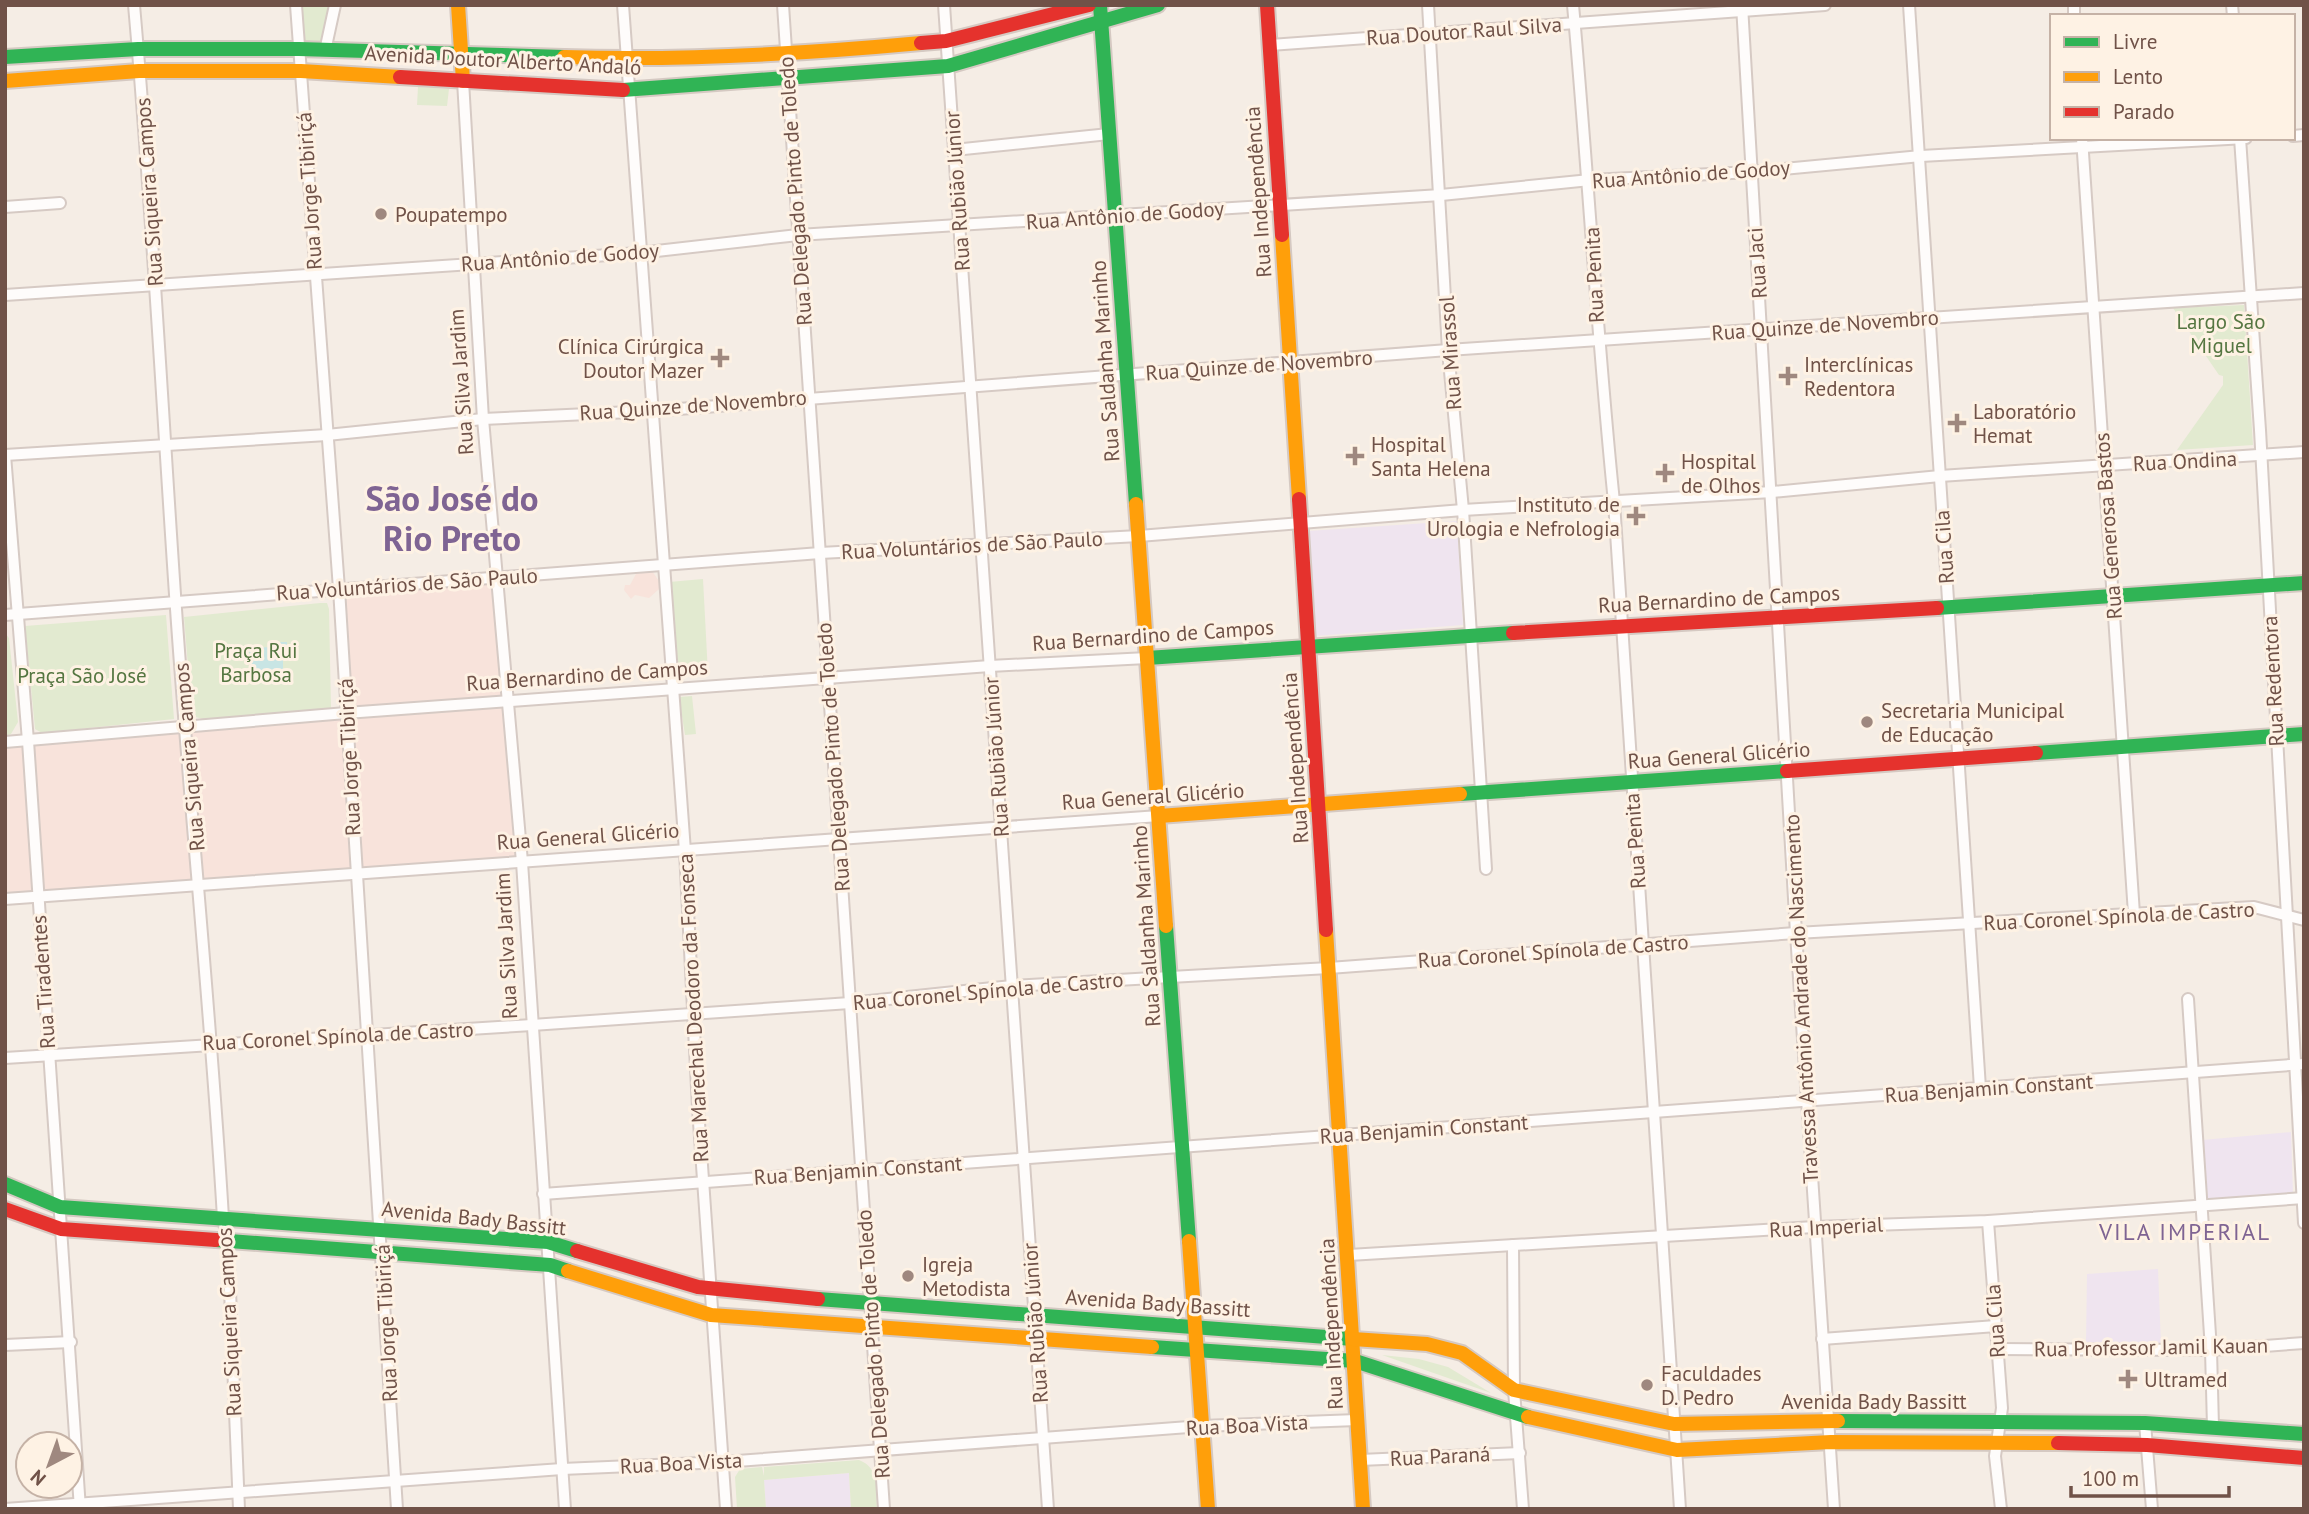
<svg xmlns="http://www.w3.org/2000/svg" width="2309" height="1514" font-family="'PT Sans',sans-serif">
	<style>
		.commercial { fill: #f8e3db }
		.education { fill: #efe4ef }
		.green { fill: #e2ead0 }
		.water { fill: #c8e5e4 }
		.lines { fill: none; stroke-linecap: round; stroke-linejoin: round }
		.street-casing { stroke: #d6cac4; stroke-width: 14 }
		.fast-casing { stroke: #d5c9c2; stroke-width: 18 }
		.slow-casing { stroke: #d5c9c2; stroke-width: 18 }
		.jam-casing { stroke: #d5c9c2; stroke-width: 18 }
		.street { stroke: #fefcfb; stroke-width: 10 }
		.fast { stroke: #30b455; stroke-width: 14 }
		.slow { stroke: #ff9f0a; stroke-width: 14 }
		.jam { stroke: #e5322d; stroke-width: 14 }
		.poi-dot { fill: #9f887f; stroke: #fef2e4; stroke-width: 2.5 }
		.labels { text-anchor: middle; dominant-baseline: central; stroke-width: 6; stroke-linejoin: round; paint-order: stroke }
		.street-label { font-size: 21px; fill: #705248; stroke: #fef2e4 }
		.poi-label { font-size: 21px; fill: #705248; stroke: #fef2e4; text-anchor: start }
		.park-label { font-size: 21px; fill: #557641; stroke: #fef2e4 }
		.neighbourhood-label { font-size: 23px; letter-spacing: 2px; fill: #7f6493; stroke: #fef2e4 }
		.town-label { font-size: 35px; font-weight: bold; fill: #7f6493; stroke: #fef2e4 }
	</style>
	<rect width="100%" height="100%" fill="#f5ede5"/>
	<!-- commercial -->
	<g class="commercial">
		<path d="M642,571H652L659,581V589L649,598L635,595L631,599L624,590L625,585H630L636,574Z"/>
		<path d="M498,578L519,859L5,896V744L352,717L342,590Z"/>
	</g>
	<!-- education -->
	<g class="education">
		<path d="M1457,521L1463,625L1315,636L1308,531Z"/>
		<path d="M2291,1132L2293,1194L2204,1199L2202,1140Z"/>
		<path d="M2158,1269L2161,1344L2086,1343L2087,1274Z"/>
		<path d="M849,1473L851,1509H766L764,1480Z"/>
	</g>
	<!-- green -->
	<g class="green">
		<path d="M300,5H330L321,42H301Z"/>
		<path d="M418,87L449,89L447,106L417,105Z"/>
		<path d="M2244,305L2253,445L2177,450L2223,385V376L2219,375L2173,308Z"/>
		<path d="M703,579L708,674L675,677L669,582Z"/>
		<path d="M320,603H327L329,609L331,709L203,719L192,716L184,617Z"/>
		<path d="M166,615L174,719L42,733L35,729L25,626Z"/>
		<path d="M5,633L9,638L18,722L11,734L5,736Z"/>
		<path d="M692,696L696,734L685,735L679,697Z"/>
		<path d="M1382,1355L1419,1359L1448,1367L1491,1393Z"/>
		<path d="M859,1460C880,1468 876,1489 877,1509H851L849,1473L764,1480L766,1509H737L735,1477L740,1469L762,1467L764,1476V1467Z"/>
	</g>
	<!-- water -->
	<path class="water" d="M274,642H287L288,657L283,658V670L251,673L249,648L273,647Z"/>
	<g class="lines">
		<!-- street casing -->
		<g class="street-casing">
			<g id="street">
				<path d="M134,5C152,206 162,407 176,609C190,812 211,1014 223,1218L228,1242L239,1509"/>
				<path d="M296,5L339,589L397,1509"/>
				<path d="M623,5L685,851L698,1108L726,1509"/>
				<path d="M783,5L884,1509"/>
				<path d="M944,5L1048,1509"/>
				<path d="M1428,5L1448,350L1463,510L1486,869"/>
				<path d="M1573,5C1588,171 1597,337 1614,502L1680,1509"/>
				<path d="M1742,5L1796,933L1834,1509"/>
				<path d="M1909,5L1980,1088"/>
				<path d="M2074,5V16"/>
				<path d="M2232,5L2233,16"/>
				<path d="M1270,45L1825,5"/>
				<path d="M325,51L335,5"/>
				<path d="M463,81L483,419L522,862L565,1509"/>
				<path d="M2293,136L2304,135"/>
				<path d="M2082,138L2134,914"/>
				<path d="M2240,138L2260,430L2304,1223"/>
				<path d="M954,150L1109,134"/>
				<path d="M5,207L60,203"/>
				<path d="M5,295L639,253L798,235L1441,195L1590,180L1752,172L1921,156L2246,138"/>
				<path d="M5,455L327,435L483,419L652,411L1448,350L2304,293"/>
				<path d="M5,455L28,741L80,1509"/>
				<path d="M5,615L820,553L1139,536L1463,510L1772,492L1940,476L2304,452"/>
				<path d="M5,742L346,713L990,666L1147,658"/>
				<path d="M5,899L1159,816"/>
				<path d="M2188,999L2211,1350L2213,1427"/>
				<path d="M5,1058L532,1025L850,1003L1012,986L1329,968L1796,933L2254,907L2304,920"/>
				<path d="M543,1194L2304,1064"/>
				<path d="M1988,1221L2002,1408L1995,1456L2001,1509"/>
				<path d="M1513,1245L1514,1390L1523,1509"/>
				<path d="M1349,1255L1814,1227L1988,1221L2304,1198"/>
				<path d="M1822,1339L1996,1326"/>
				<path d="M5,1345L71,1342"/>
				<path d="M1998,1349L2211,1350L2304,1343"/>
				<path d="M2145,1423L2152,1509"/>
				<path d="M1360,1460L1520,1453"/>
				<path d="M5,1509L562,1469L724,1462L1202,1426L1357,1420"/>
			</g>
		</g>
		<!-- fast casing -->
		<g class="fast-casing">
			<g id="fast">
				<path d="M1100,5L1136,504"/>
				<path d="M5,57L138,49H299L564,57"/>
				<path d="M623,90L948,66L1158,5"/>
				<path d="M1937,608L2304,583"/>
				<path d="M1147,658L1513,633"/>
				<path d="M2036,753L2304,734"/>
				<path d="M1460,794L1787,771"/>
				<path d="M1166,926L1189,1241"/>
				<path d="M5,1184L60,1207L548,1242L577,1251"/>
				<path d="M216,1240L550,1265L568,1271"/>
				<path d="M818,1299L1353,1339"/>
				<path d="M1152,1347L1355,1361L1528,1417"/>
				<path d="M1838,1421L2145,1423L2304,1434"/>
			</g>
		</g>
		<!-- slow casing -->
		<g class="slow-casing">
			<g id="slow">
				<path d="M458,5L463,81"/>
				<path d="M564,57C684,61 802,54 921,43"/>
				<path d="M5,81L139,71H301L400,77"/>
				<path d="M1282,235L1299,499"/>
				<path d="M1136,504L1166,926"/>
				<path d="M1159,816L1460,794"/>
				<path d="M1326,930L1363,1509"/>
				<path d="M1189,1241L1208,1509"/>
				<path d="M568,1271L711,1315L1152,1347"/>
				<path d="M1353,1339L1427,1344L1462,1353L1514,1390L1674,1424L1838,1421"/>
				<path d="M1528,1417L1677,1450L1831,1442L2058,1443"/>
			</g>
		</g>
		<!-- jam casing -->
		<g class="jam-casing">
			<g id="jam">
				<path d="M1267,5L1282,235"/>
				<path d="M921,43L946,41L1089,5"/>
				<path d="M400,77L623,90"/>
				<path d="M1299,499L1326,930"/>
				<path d="M1513,633L1937,608"/>
				<path d="M1787,771L2036,753"/>
				<path d="M5,1209L61,1229L216,1240"/>
				<path d="M577,1251L698,1287L818,1299"/>
				<path d="M2058,1443L2147,1445L2304,1458"/>
			</g>
		</g>
		<!-- street -->
		<use href="#street" class="street"/>
		<!-- fast -->
		<use href="#fast" class="fast"/>
		<!-- slow -->
		<use href="#slow" class="slow"/>
		<!-- jam -->
		<use href="#jam" class="jam"/>
	</g>
	<!-- markers -->
	<g class="poi-dot">
		<circle cx="381" cy="214" r="7"/>
		<path d="M716.5 347.5h7v7h7v7h-7v7h-7v-7h-7v-7h7z"/>
		<path d="M1784.5 365.5h7v7h7v7h-7v7h-7v-7h-7v-7h7z"/>
		<path d="M1953.5 412.5h7v7h7v7h-7v7h-7v-7h-7v-7h7z"/>
		<path d="M1351.5 445.5h7v7h7v7h-7v7h-7v-7h-7v-7h7z"/>
		<path d="M1661.5 462.5h7v7h7v7h-7v7h-7v-7h-7v-7h7z"/>
		<path d="M1632.5 505.5h7v7h7v7h-7v7h-7v-7h-7v-7h7z"/>
		<circle cx="1867" cy="722" r="7"/>
		<circle cx="908" cy="1276" r="7"/>
		<path d="M2124.5 1368.5h7v7h7v7h-7v7h-7v-7h-7v-7h7z"/>
		<circle cx="1647" cy="1385" r="7"/>
	</g>
	<g class="labels">
		<!-- street labels -->
		<g class="street-label">
			<text transform="translate(1464 31) rotate(-4)">Rua Doutor Raul Silva</text>
			<text transform="translate(503 60) rotate(3)">Avenida Doutor Alberto Andaló</text>
			<text transform="translate(1691 174) rotate(-4)">Rua Antônio de Godoy</text>
			<text transform="translate(309 191) rotate(-94)">Rua Jorge Tibiriçá</text>
			<text transform="translate(795 191) rotate(-94)">Rua Delegado Pinto de Toledo</text>
			<text transform="translate(957 191) rotate(-94)">Rua Rubião Júnior</text>
			<text transform="translate(149 192) rotate(-94)">Rua Siqueira Campos</text>
			<text transform="translate(1258 192) rotate(-94)">Rua Independência</text>
			<text transform="translate(1125 215) rotate(-4)">Rua Antônio de Godoy</text>
			<text transform="translate(560 257) rotate(-4)">Rua Antônio de Godoy</text>
			<text transform="translate(1757 263) rotate(-94)">Rua Jaci</text>
			<text transform="translate(1594 275) rotate(-93)">Rua Penita</text>
			<text transform="translate(1825 325) rotate(-4)">Rua Quinze de Novembro</text>
			<text transform="translate(1450 353) rotate(-94)">Rua Mirassol</text>
			<text transform="translate(1105 361) rotate(-94)">Rua Saldanha Marinho</text>
			<text transform="translate(1259 365) rotate(-4)">Rua Quinze de Novembro</text>
			<text transform="translate(461 382) rotate(-94)">Rua Silva Jardim</text>
			<text transform="translate(693 405) rotate(-4)">Rua Quinze de Novembro</text>
			<text transform="translate(2185 461) rotate(-3)">Rua Ondina</text>
			<text transform="translate(2108 526) rotate(-94)">Rua Generosa Bastos</text>
			<text transform="translate(972 545) rotate(-3)">Rua Voluntários de São Paulo</text>
			<text transform="translate(1944 547) rotate(-94)">Rua Cila</text>
			<text transform="translate(407 584) rotate(-4)">Rua Voluntários de São Paulo</text>
			<text transform="translate(1719 599) rotate(-3)">Rua Bernardino de Campos</text>
			<text transform="translate(1153 635) rotate(-4)">Rua Bernardino de Campos</text>
			<text transform="translate(587 675) rotate(-4)">Rua Bernardino de Campos</text>
			<text transform="translate(2273 681) rotate(-93)">Rua Redentora</text>
			<text transform="translate(1719 755) rotate(-4)">Rua General Glicério</text>
			<text transform="translate(189 757) rotate(-95)">Rua Siqueira Campos</text>
			<text transform="translate(349 757) rotate(-93)">Rua Jorge Tibiriçá</text>
			<text transform="translate(833 757) rotate(-94)">Rua Delegado Pinto de Toledo</text>
			<text transform="translate(996 757) rotate(-94)">Rua Rubião Júnior</text>
			<text transform="translate(1295 758) rotate(-94)">Rua Independência</text>
			<text transform="translate(1153 796) rotate(-4)">Rua General Glicério</text>
			<text transform="translate(588 836) rotate(-4)">Rua General Glicério</text>
			<text transform="translate(1635 841) rotate(-94)">Rua Penita</text>
			<text transform="translate(2119 916) rotate(-3)">Rua Coronel Spínola de Castro</text>
			<text transform="translate(1146 926) rotate(-94)">Rua Saldanha Marinho</text>
			<text transform="translate(506 946) rotate(-93)">Rua Silva Jardim</text>
			<text transform="translate(1553 951) rotate(-4)">Rua Coronel Spínola de Castro</text>
			<text transform="translate(43 982) rotate(-94)">Rua Tiradentes</text>
			<text transform="translate(988 991) rotate(-5)">Rua Coronel Spínola de Castro</text>
			<text transform="translate(1801 999) rotate(-93)">Travessa Antônio Andrade do Nascimento</text>
			<text transform="translate(693 1008) rotate(-93)">Rua Marechal Deodoro da Fonseca</text>
			<text transform="translate(338 1036) rotate(-3)">Rua Coronel Spínola de Castro</text>
			<text transform="translate(1989 1088) rotate(-4)">Rua Benjamin Constant</text>
			<text transform="translate(1424 1129) rotate(-4)">Rua Benjamin Constant</text>
			<text transform="translate(858 1170) rotate(-4)">Rua Benjamin Constant</text>
			<text transform="translate(474 1218) rotate(6)">Avenida Bady Bassitt</text>
			<text transform="translate(1826 1227) rotate(-3)">Rua Imperial</text>
			<text transform="translate(1158 1303) rotate(4)">Avenida Bady Bassitt</text>
			<text transform="translate(1995 1321) rotate(-94)">Rua Cila</text>
			<text transform="translate(229 1322) rotate(-93)">Rua Siqueira Campos</text>
			<text transform="translate(386 1323) rotate(-93)">Rua Jorge Tibiriçá</text>
			<text transform="translate(1035 1323) rotate(-94)">Rua Rubião Júnior</text>
			<text transform="translate(1331 1324) rotate(-93)">Rua Independência</text>
			<text transform="translate(873 1344) rotate(-94)">Rua Delegado Pinto de Toledo</text>
			<text transform="translate(2151 1347) rotate(-1)">Rua Professor Jamil Kauan</text>
			<text x="1874" y="1401">Avenida Bady Bassitt</text>
			<text transform="translate(1247 1425) rotate(-3)">Rua Boa Vista</text>
			<text transform="translate(1440 1456) rotate(-3)">Rua Paraná</text>
			<text transform="translate(681 1463) rotate(-3)">Rua Boa Vista</text>
		</g>
		<!-- poi labels -->
		<g class="poi-label">
			<text x="395" y="214">Poupatempo</text>
			<text x="704" y="346" text-anchor="end">Clínica Cirúrgica<tspan x="704" dy="24">Doutor Mazer</tspan></text>
			<text x="1804" y="364">Interclínicas<tspan x="1804" dy="24">Redentora</tspan></text>
			<text x="1973" y="411">Laboratório<tspan x="1973" dy="24">Hemat</tspan></text>
			<text x="1371" y="444">Hospital<tspan x="1371" dy="24">Santa Helena</tspan></text>
			<text x="1681" y="461">Hospital<tspan x="1681" dy="24">de Olhos</tspan></text>
			<text x="1620" y="504" text-anchor="end">Instituto de<tspan x="1620" dy="24">Urologia e Nefrologia</tspan></text>
			<text x="1881" y="710">Secretaria Municipal<tspan x="1881" dy="24">de Educação</tspan></text>
			<text x="922" y="1264">Igreja<tspan x="922" dy="24">Metodista</tspan></text>
			<text x="1661" y="1373">Faculdades<tspan x="1661" dy="24">D. Pedro</tspan></text>
			<text x="2144" y="1379">Ultramed</text>
		</g>
		<!-- park labels -->
		<g class="park-label">
			<text x="2221" y="321">Largo São<tspan x="2221" dy="24">Miguel</tspan></text>
			<text x="256" y="650">Praça Rui<tspan x="256" dy="24">Barbosa</tspan></text>
			<text x="82" y="675">Praça São José</text>
		</g>
		<!-- neighbourhood labels -->
		<g class="neighbourhood-label">
			<text x="2185" y="1231">VILA IMPERIAL</text>
		</g>
		<!-- town labels -->
		<g class="town-label">
			<text x="452" y="498">São José do<tspan x="452" dy="40">Rio Preto</tspan></text>
		</g>
	</g>
	<!-- border -->
	<rect width="2309" height="1514" fill="none" stroke="#705248" stroke-width="14"/>
	<!-- legend -->
	<rect x="2050" y="14" width="245" height="126" fill="#fef2e4" stroke="#c5b2a6" stroke-width="2"/>
	<rect x="2064" y="37" width="35" height="10" fill="#30b455" stroke="#c5b2a6" stroke-width="2"/>
	<text x="2113" y="49" font-size="21" fill="#705248">Livre</text>
	<rect x="2064" y="72" width="35" height="10" fill="#ff9f0a" stroke="#c5b2a6" stroke-width="2"/>
	<text x="2113" y="84" font-size="21" fill="#705248">Lento</text>
	<rect x="2064" y="107" width="35" height="10" fill="#e5322d" stroke="#c5b2a6" stroke-width="2"/>
	<text x="2113" y="119" font-size="21" fill="#705248">Parado</text>
	<!-- north arrow -->
	<g transform="translate(49 1465) rotate(221)"><circle r="33" fill="#fef2e4" stroke="#c5b2a6" stroke-width="2"/>
	<path d="M0-5L12 26L0 18L-12 26Z" fill="#9f887f"/>
	<text y="-10" font-size="19" font-weight="bold" text-anchor="middle" fill="#705248">N</text>
	</g>
	<!-- scale -->
	<path d="M2071 1486v10h158v-10" fill="none" stroke="#705248" stroke-width="3.5"/>
	<text x="2082" y="1486" font-size="21" fill="#705248" stroke="#fef2e4" stroke-width="5" paint-order="stroke">100 m</text>
</svg>
